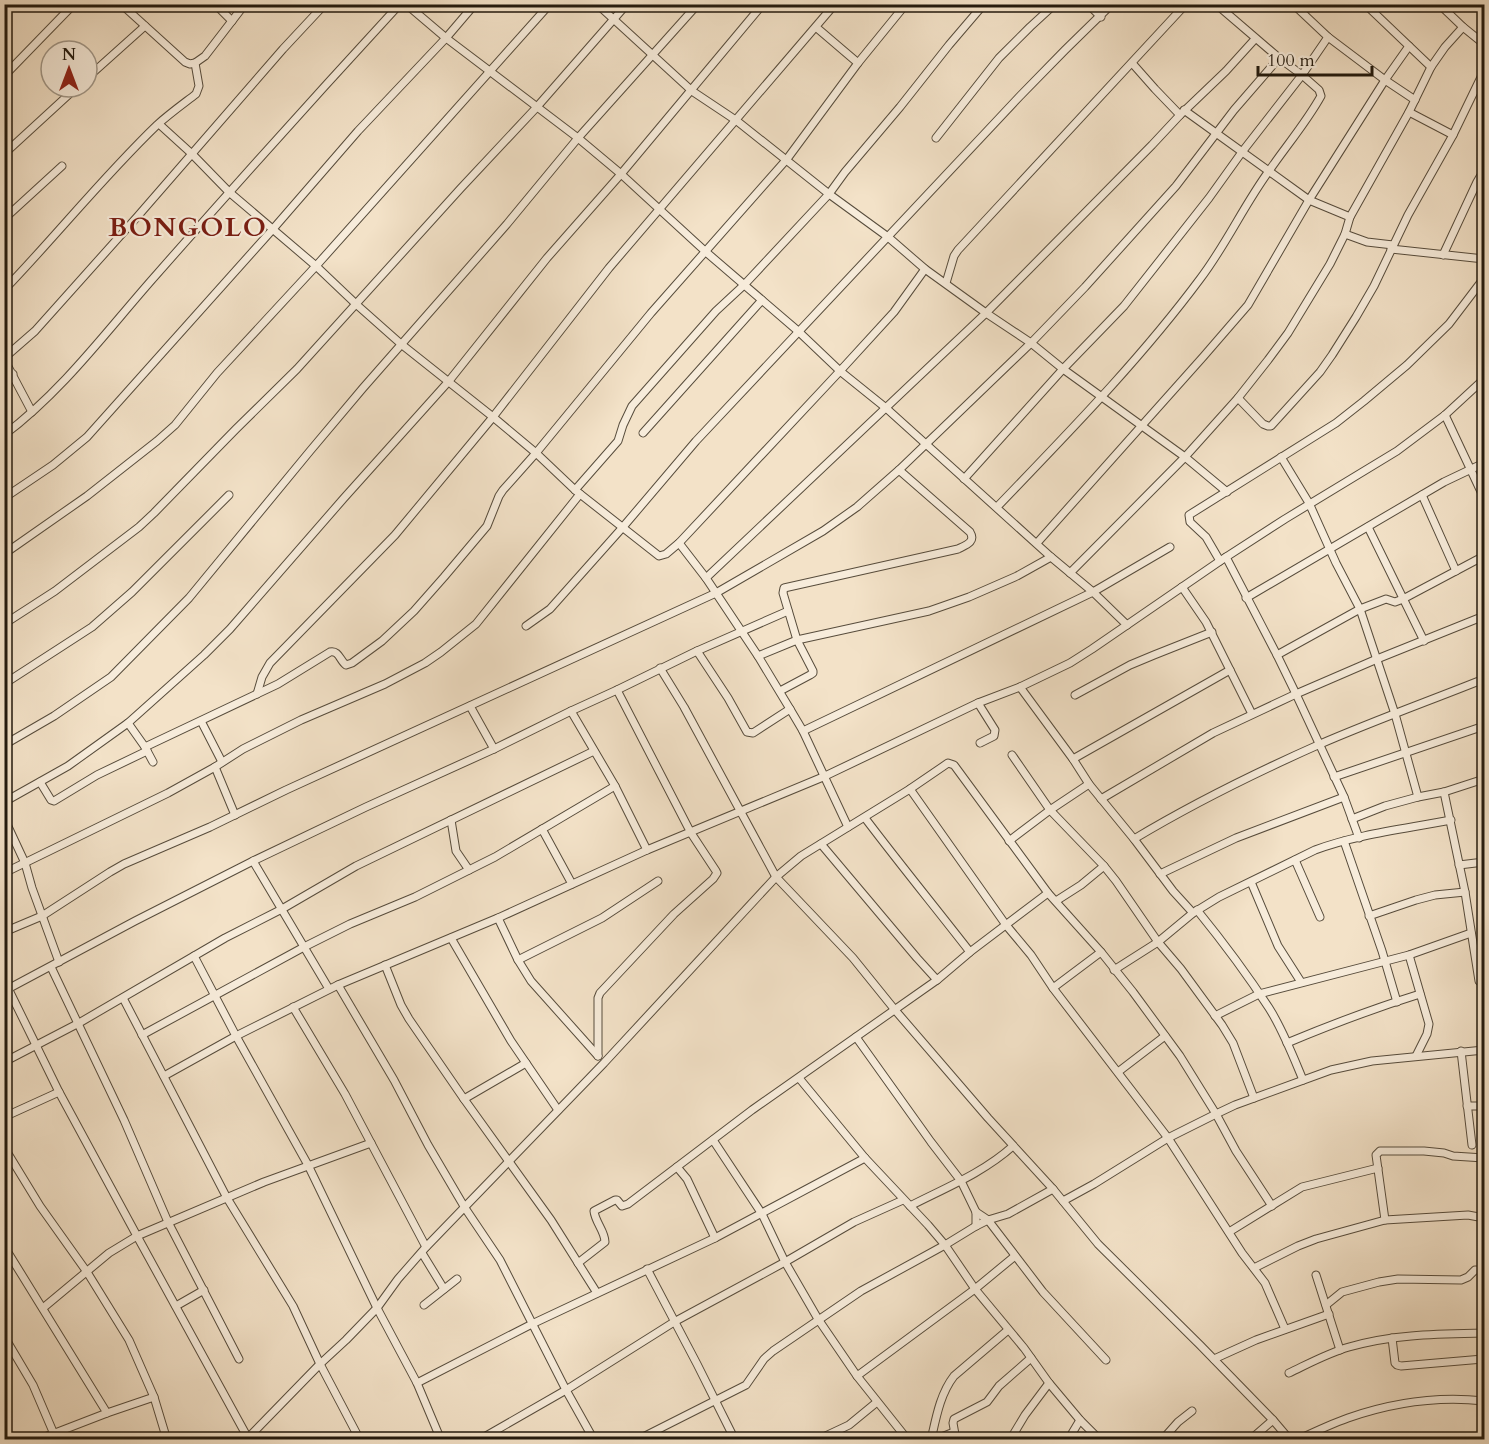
<svg xmlns="http://www.w3.org/2000/svg" width="1489" height="1444" font-family="Cardo,serif">
	<style>
		.lines { fill: none; stroke-linecap: round; stroke-linejoin: round }
		.street-casing { stroke: #574c3c; stroke-width: 9 }
		.street { stroke: #f7ecdb; stroke-width: 7 }
		.labels { text-anchor: middle; dominant-baseline: central; stroke-width: 4.5; stroke-linejoin: round; paint-order: stroke }
		.district-label { font-size: 26px; font-weight: bold; letter-spacing: 1.5px; fill: #7a1f14; stroke: #f7ecdb }
	</style>
	<rect width="100%" height="100%" fill="#f3e2c8"/>
	<filter id="stains"><feTurbulence type="fractalNoise" baseFrequency=".00333" numOctaves="4"/><feColorMatrix values="0 0 0 0 .2 0 0 0 0 .09 0 0 0 0 .02 0 0 0 .5 -.17"/></filter>
	<radialGradient id="worn" r=".72"><stop offset=".6" stop-color="#630" stop-opacity="0"/><stop offset="1" stop-color="#630" stop-opacity=".3"/></radialGradient>
	<g class="lines">
		<!-- street casing -->
		<g class="street-casing">
			<g id="street">
				<path d="M121,4L185,62L190,64L195,63L205,56L245,4"/>
				<path d="M215,4L232,21"/>
				<path d="M406,4L446,38L578,138L621,174L706,252L798,331L840,371L886,408L1051,557L1093,592L1127,625"/>
				<path d="M597,4L692,91L737,121L829,194L888,237L925,269L986,313L1031,343L1063,369L1185,457L1227,492"/>
				<path d="M1088,4L1101,17"/>
				<path d="M1293,4L1328,37L1385,80L1415,100"/>
				<path d="M1365,4L1431,67"/>
				<path d="M1439,4L1463,27L1484,44"/>
				<path d="M817,28L858,63"/>
				<path d="M1132,63L1155,89L1180,115"/>
				<path d="M4,76L74,4"/>
				<path d="M87,78L145,26"/>
				<path d="M1184,110L1309,200L1350,217"/>
				<path d="M1409,112L1453,135"/>
				<path d="M159,124L192,154L229,192L316,266L357,305L401,344L493,417L536,453L575,490L659,556L666,554L679,543L840,371L894,312L925,269"/>
				<path d="M936,138L999,58L1030,27L1055,4"/>
				<path d="M4,154L77,87"/>
				<path d="M4,219L62,166"/>
				<path d="M1345,234L1367,242L1393,245"/>
				<path d="M1391,249L1484,259"/>
				<path d="M1443,255L1477,182L1484,170"/>
				<path d="M946,283L954,256L958,250L1186,4"/>
				<path d="M4,290C56,236 103,177 157,125C169,114 183,104 196,94L199,86L195,63"/>
				<path d="M4,358L35,331L137,217L283,49L325,4"/>
				<path d="M4,359L32,412"/>
				<path d="M4,379L13,374"/>
				<path d="M1238,398L1263,424L1268,426H1271L1320,372L1332,355L1356,317L1374,286L1408,215L1453,135L1484,71"/>
				<path d="M1445,415L1484,498"/>
				<path d="M643,433L762,300"/>
				<path d="M4,435C64,390 108,329 157,274C237,183 318,93 400,4"/>
				<path d="M1281,457L1309,503L1336,563L1360,609L1395,714L1418,797"/>
				<path d="M964,479L1063,369L1124,306L1209,198L1242,152L1302,75L1328,37"/>
				<path d="M575,490L618,441L623,425L632,406L716,311L744,285L829,194L845,172L900,107L949,45L984,4"/>
				<path d="M1422,495L1456,571"/>
				<path d="M4,498L53,465L87,437L273,229L358,131L446,38L475,4"/>
				<path d="M997,507C1067,434 1139,361 1200,279C1226,245 1244,205 1269,171C1286,146 1306,123 1321,96L1319,90L1302,75L1279,58L1216,4"/>
				<path d="M1368,527L1424,641"/>
				<path d="M679,543L706,578L758,656L790,709L803,731L848,827"/>
				<path d="M1037,543L1203,357L1248,305L1309,200L1385,80L1409,46"/>
				<path d="M4,554L87,496L157,441L175,425L217,373L316,266L550,4"/>
				<path d="M1226,557L1277,655L1296,694L1344,797L1359,838"/>
				<path d="M1220,561L1206,537L1190,522L1189,515L1336,423L1364,401L1407,365L1449,324L1484,278"/>
				<path d="M1070,573L1185,457L1238,398L1268,360L1288,333L1330,264L1345,234L1350,217L1409,112L1431,67L1445,47L1463,27"/>
				<path d="M706,578L986,313L1152,145L1180,115L1226,71L1255,39"/>
				<path d="M1182,587L1206,622L1252,714"/>
				<path d="M1246,598L1444,482L1484,463"/>
				<path d="M4,624L55,591L139,527L154,513L236,429L297,369L461,188L536,108L627,4"/>
				<path d="M526,626L550,609L623,527L696,441L1020,96L1065,50L1112,4"/>
				<path d="M697,651L728,698L747,732L753,733L790,709"/>
				<path d="M1277,655L1360,609L1386,599L1395,602L1403,599L1484,556"/>
				<path d="M758,656L797,640L929,611L969,597L1017,576L1051,557"/>
				<path d="M660,668L684,707L776,877L853,958L895,1010L988,1118L1053,1189L1098,1244L1200,1345L1273,1420L1290,1440"/>
				<path d="M4,684L92,627L132,592L229,495"/>
				<path d="M1020,687L1073,759L1089,784L1134,839L1173,891L1193,913"/>
				<path d="M780,691L810,675L813,673V671L797,640L783,593L784,588L958,549C966,545 976,542 970,532L899,470"/>
				<path d="M257,694L262,677L270,663L395,535L493,417L609,268L835,4"/>
				<path d="M1075,695L1130,665L1154,655L1212,632"/>
				<path d="M978,703L995,730L994,736L980,743"/>
				<path d="M470,706L494,749"/>
				<path d="M571,711L615,786L647,850"/>
				<path d="M201,721L222,762"/>
				<path d="M128,723L145,747L153,762"/>
				<path d="M803,731L1093,592L1170,547"/>
				<path d="M4,745L54,716L111,677L189,598L310,451L363,388L507,224L578,138L698,4"/>
				<path d="M145,747L278,684L330,652C339,650 340,661 346,665L352,663L382,641L414,611L444,577L487,526L499,496L503,490L536,453L651,313L787,159L858,63L906,4"/>
				<path d="M1012,755L1050,810L1104,866L1116,881L1158,942L1181,969L1222,1025L1233,1043L1254,1098"/>
				<path d="M1073,759L1230,670"/>
				<path d="M215,767L235,815"/>
				<path d="M1334,777L1484,726"/>
				<path d="M40,782L51,800L54,801L97,775L147,751"/>
				<path d="M910,789L1006,925L1031,955L1053,988L1168,1138L1242,1253L1265,1283L1285,1329"/>
				<path d="M1444,792L1465,892L1479,981"/>
				<path d="M1101,799L1213,733L1296,694L1377,659L1484,616"/>
				<path d="M4,802L68,766L128,723L204,655L230,629L344,498L449,381L547,258L621,174L763,4"/>
				<path d="M4,818L25,863L32,888L59,962"/>
				<path d="M865,818C899,863 935,907 970,952"/>
				<path d="M1352,819L1385,806L1418,797L1444,792L1484,779"/>
				<path d="M451,820L456,851L469,870"/>
				<path d="M542,829L572,884"/>
				<path d="M1134,839C1194,803 1255,773 1318,745C1373,721 1429,701 1484,679"/>
				<path d="M1009,841L1050,810L1089,784"/>
				<path d="M1344,841L1382,951L1397,1002"/>
				<path d="M821,844L917,958L937,980L970,952L1048,893"/>
				<path d="M1295,860L1320,917"/>
				<path d="M253,861L329,989"/>
				<path d="M1459,865L1484,862"/>
				<path d="M4,873L168,793L215,767L243,749L301,720L385,684L425,663L441,652L476,624L580,494"/>
				<path d="M1160,874L1236,838L1344,797"/>
				<path d="M1251,882L1278,946L1301,982"/>
				<path d="M1056,901L1081,885L1104,866"/>
				<path d="M1197,910C1223,942 1247,974 1269,1008C1283,1030 1293,1056 1303,1080"/>
				<path d="M1369,916L1416,900L1435,895L1465,892"/>
				<path d="M498,918L518,960L531,981L598,1056"/>
				<path d="M4,932L42,916L110,872L124,864L210,827L286,790L716,593L823,531L857,507L899,470L1031,343L1085,287L1176,186L1234,110L1279,58"/>
				<path d="M451,938L511,1041L558,1110"/>
				<path d="M1409,955L1429,1024L1427,1034L1416,1056"/>
				<path d="M194,956L236,1036L308,1165L377,1308L417,1383L441,1440"/>
				<path d="M518,960L602,918L658,881"/>
				<path d="M385,965L401,1005L409,1019L464,1099L551,1220L597,1293"/>
				<path d="M51,967L124,1120L168,1222L239,1359"/>
				<path d="M1114,970L1158,942L1193,913L1219,897L1315,850C1358,834 1405,829 1451,820"/>
				<path d="M4,980L59,1092L137,1236L249,1440"/>
				<path d="M338,985L394,1080L428,1145L465,1208L500,1260L566,1390L594,1440"/>
				<path d="M1053,988L1101,952"/>
				<path d="M4,991L135,921L253,861L366,807L494,749L571,711L617,690L697,651L788,611"/>
				<path d="M123,998L227,1198L293,1306L320,1364L360,1440"/>
				<path d="M293,1007L345,1094L426,1247"/>
				<path d="M1215,1016L1259,994L1409,955L1471,933"/>
				<path d="M142,1035L304,947L350,924L415,897L495,857L615,786"/>
				<path d="M856,1037L931,1142L961,1181L976,1212V1226"/>
				<path d="M1287,1043C1330,1025 1375,1008 1420,994"/>
				<path d="M1461,1051L1472,1145"/>
				<path d="M598,1056V998L600,993L674,914L713,879L717,873L716,871L691,833L617,690"/>
				<path d="M4,1062L79,1023L225,938L282,909L356,866L594,751"/>
				<path d="M1118,1072L1165,1036"/>
				<path d="M164,1076L236,1036L338,985L498,918L647,850L823,777L978,703L1020,687L1070,663L1092,649L1220,561L1285,519L1397,451L1445,415L1484,379"/>
				<path d="M799,1078L865,1158L928,1225L945,1245L975,1289L1024,1348L1049,1383L1080,1420L1100,1440"/>
				<path d="M464,1099L526,1063"/>
				<path d="M1467,1106H1484"/>
				<path d="M4,1117L59,1092"/>
				<path d="M713,1140L762,1214L785,1262L818,1319L857,1376L908,1440"/>
				<path d="M4,1147L40,1206L87,1272L129,1340L154,1397L167,1440"/>
				<path d="M677,1167L687,1179L715,1238"/>
				<path d="M1063,1201L1094,1184L1168,1138L1216,1114L1235,1105L1331,1070L1372,1061L1484,1050"/>
				<path d="M910,1206C945,1188 983,1173 1013,1146"/>
				<path d="M976,1212L988,1220L1043,1292L1106,1360"/>
				<path d="M1385,1220L1376,1155L1380,1151H1424L1444,1153L1453,1156L1484,1158"/>
				<path d="M1229,1232L1302,1187L1378,1168"/>
				<path d="M4,1246L107,1413"/>
				<path d="M422,1253L444,1289"/>
				<path d="M578,1263L605,1242C605,1231 595,1222 594,1211L615,1200H617L622,1206L628,1204L752,1110L937,980"/>
				<path d="M1254,1268L1298,1246L1316,1239L1385,1220L1468,1215L1484,1218"/>
				<path d="M647,1269L697,1364L735,1440"/>
				<path d="M1316,1275L1340,1350"/>
				<path d="M424,1305L457,1279"/>
				<path d="M1326,1305L1342,1292L1379,1282L1398,1279L1461,1280L1468,1277L1475,1270H1484"/>
				<path d="M176,1306L204,1290"/>
				<path d="M43,1308L109,1253L137,1236L264,1182L371,1143"/>
				<path d="M4,1336L33,1385L54,1434"/>
				<path d="M1392,1338L1395,1363L1397,1365L1401,1366L1483,1359"/>
				<path d="M1214,1359L1256,1340L1329,1314"/>
				<path d="M1289,1373C1308,1364 1328,1353 1349,1347C1393,1334 1439,1334 1484,1333"/>
				<path d="M857,1376L975,1289L1015,1256"/>
				<path d="M417,1383L532,1324L715,1238L865,1158"/>
				<path d="M37,1440L107,1413L154,1397"/>
				<path d="M246,1440L320,1364L346,1340L377,1308L398,1279L426,1247L604,1063L776,877L801,856L910,789L948,763L954,765L1048,893L1101,952L1133,992L1180,1056L1216,1114L1236,1151L1272,1206"/>
				<path d="M479,1440L566,1390L674,1322L785,1262L854,1222L903,1200"/>
				<path d="M637,1440L746,1385L764,1359L773,1351L861,1291L945,1245L976,1226L988,1220L1008,1214L1053,1189"/>
				<path d="M817,1440L849,1425L877,1402"/>
				<path d="M931,1440C936,1418 940,1394 954,1376L1008,1330"/>
				<path d="M934,1440L954,1432"/>
				<path d="M956,1440L953,1423L954,1419L987,1402L999,1386L1031,1358"/>
				<path d="M1010,1440L1025,1415L1049,1383"/>
				<path d="M1068,1440L1080,1420"/>
				<path d="M1162,1440L1178,1422L1192,1411"/>
				<path d="M1250,1440L1273,1420"/>
				<path d="M1297,1440C1314,1432 1331,1424 1348,1418C1391,1403 1439,1396 1484,1401"/>
			</g>
		</g>
		<!-- street -->
		<use href="#street" class="street"/>
	</g>
	<g class="labels">
		<!-- district labels -->
		<g class="district-label">
			<text x="188" y="227">BONGOLO</text>
		</g>
	</g>
	<!-- margin -->
	<rect width="1489" height="1444" fill="none" stroke="#f3e2c8" stroke-width="24"/>
	<rect x="6" y="6" width="1477" height="1432" fill="none" stroke="#231a0e" stroke-width="3"/>
	<rect x="12" y="12" width="1465" height="1420" fill="none" stroke="#231a0e" stroke-width="1.5"/>
	<!-- north arrow -->
	<g transform="translate(69 69)"><circle r="28" fill="#f7ecdb" stroke="#a29889" stroke-width="1.5"/>
	<path d="M0-4.5L10 22L0 15L-10 22Z" fill="#8f2418"/>
	<text y="-9" font-size="16" font-weight="bold" text-anchor="middle" fill="#231a0e">N</text>
	</g>
	<!-- scale -->
	<path d="M1258 66v9h114v-9" fill="none" stroke="#231a0e" stroke-width="3"/>
	<text x="1267" y="66" font-size="18" fill="#231a0e" stroke="#f7ecdb" stroke-width="4.5" paint-order="stroke">100 m</text>
	<rect width="100%" height="100%" filter="url(#stains)"/>
	<rect width="100%" height="100%" fill="url(#worn)"/>
</svg>
